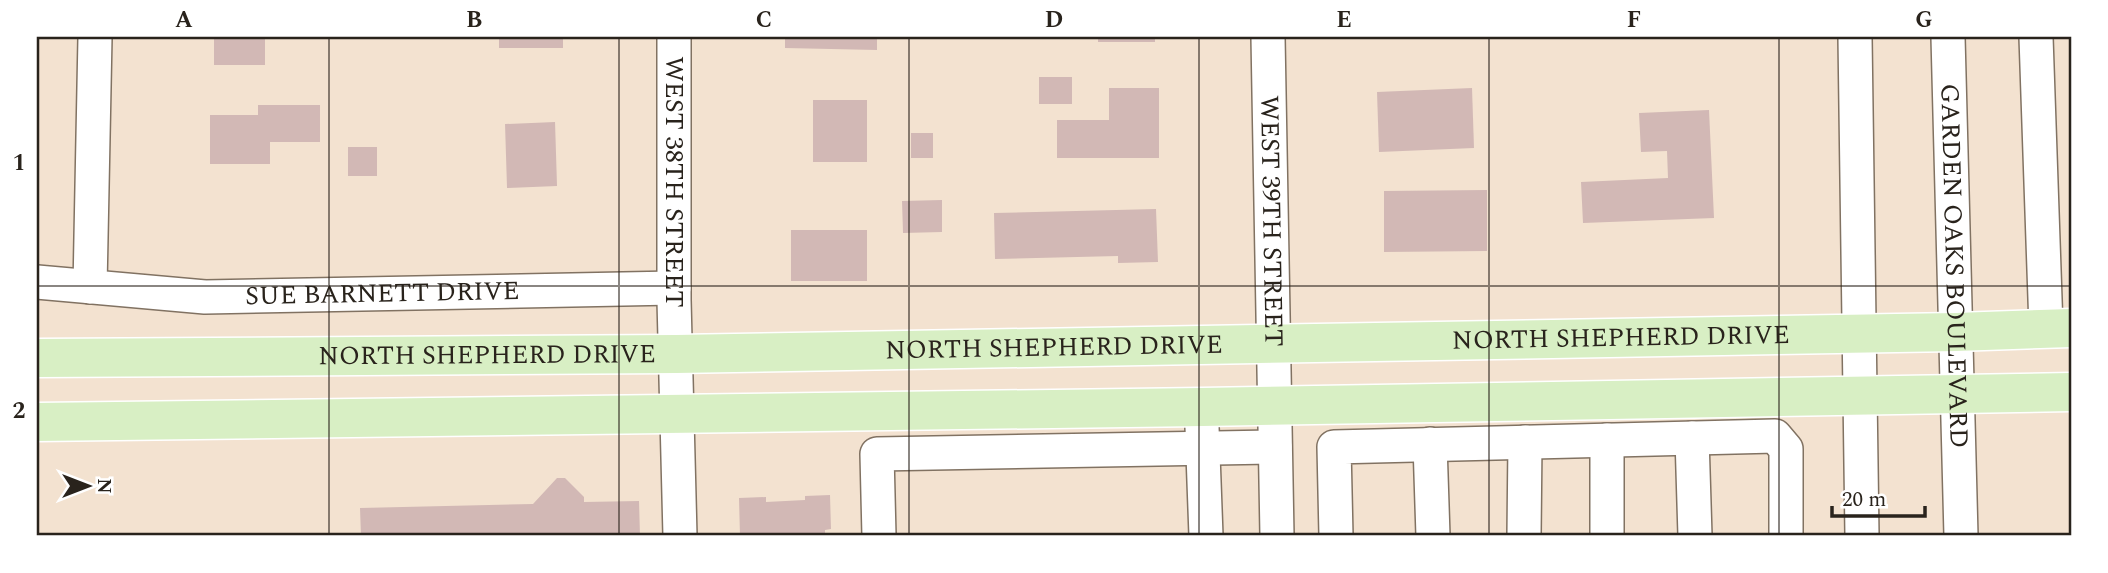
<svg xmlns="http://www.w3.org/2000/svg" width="2108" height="573" font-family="Spectral,serif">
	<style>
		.building { fill: #d2b8b5 }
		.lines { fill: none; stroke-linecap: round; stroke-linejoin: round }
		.minor-casing { stroke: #817262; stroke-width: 36 }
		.major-casing { stroke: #fff; stroke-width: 41 }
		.minor { stroke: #fff; stroke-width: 33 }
		.major { stroke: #d8efc4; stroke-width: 38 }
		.grid { fill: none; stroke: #29231c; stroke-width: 2; stroke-opacity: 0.55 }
		.labels { text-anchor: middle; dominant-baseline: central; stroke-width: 5; stroke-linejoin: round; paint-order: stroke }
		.street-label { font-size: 26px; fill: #29231c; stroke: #fff }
		.neatline { fill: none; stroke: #29231c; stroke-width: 2.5 }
		.grid-label { font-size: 23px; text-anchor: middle; font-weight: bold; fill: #29231c }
	</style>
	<rect width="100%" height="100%" fill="#f3e2d0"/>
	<!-- building -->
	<g class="building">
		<rect x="214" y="37" width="51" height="28"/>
		<rect x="499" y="37" width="64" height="11"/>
		<path d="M785,37H877V50L785,48Z"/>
		<rect x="1098" y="37" width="57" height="5"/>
		<rect x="1039" y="77" width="33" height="27"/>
		<path d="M1109,88H1159V158H1057V120H1109Z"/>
		<path d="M1472,88L1474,148L1379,152L1377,92Z"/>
		<rect x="813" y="100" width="54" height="62"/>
		<path d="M258,105H320V142H270V164H210V115H258Z"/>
		<path d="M1709,110L1714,218L1583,223L1581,182L1668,178L1667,151L1641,152L1639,113Z"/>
		<path d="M555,122L557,186L507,188L505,124Z"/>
		<rect x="911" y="133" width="22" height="25"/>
		<rect x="348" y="147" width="29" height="29"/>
		<path d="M1487,190V251L1384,252V191Z"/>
		<path d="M942,200V232L903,233L902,201Z"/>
		<path d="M1156,209L1158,262L1118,263V256L995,259L994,213Z"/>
		<rect x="791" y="230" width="76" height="51"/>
		<path d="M557,478H565L584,497V502L639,501L640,536H361L360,508L533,504Z"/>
		<path d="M830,495L831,529L825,530V536H740L739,498L766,497V502L805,500V496Z"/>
	</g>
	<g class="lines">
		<!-- minor casing -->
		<g class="minor-casing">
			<g id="minor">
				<path id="s1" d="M674,37V300L680,536"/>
				<path id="s2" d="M1268,37L1277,536"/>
				<path d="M1855,37L1862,536"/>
				<path id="s3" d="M1948,37L1961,536"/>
				<path d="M2036,37L2046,328"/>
				<path id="s4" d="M37,282L205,297L674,288"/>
				<path d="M90,287L95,37"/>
				<path d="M1202,427L1206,536"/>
				<path d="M1692,438L1695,536"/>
				<path d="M1607,440V536"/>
				<path d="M1430,444L1433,536"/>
				<path d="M879,536L877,454L1275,447"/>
				<path d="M1336,536L1334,447L1775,436L1786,449V536"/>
				<path d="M1524,536L1525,442"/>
			</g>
		</g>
		<!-- major casing -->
		<g class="major-casing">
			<g id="major">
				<path id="s5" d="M37,358L676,354L1956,332L2071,328"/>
				<path d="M37,422L1202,407L2071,392"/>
			</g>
		</g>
		<!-- minor -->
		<use href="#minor" class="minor"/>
		<!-- major -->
		<use href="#major" class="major"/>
	</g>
	<!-- grid -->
	<path class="grid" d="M329,37V536M619,37V536M909,37V536M1199,37V536M1489,37V536M1779,37V536M37,286H2071"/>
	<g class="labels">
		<!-- street labels -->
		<g class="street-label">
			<text stroke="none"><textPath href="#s1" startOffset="145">WEST 38TH STREET</textPath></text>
			<text stroke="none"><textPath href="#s2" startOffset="184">WEST 39TH STREET</textPath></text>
			<text stroke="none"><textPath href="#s3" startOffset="229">GARDEN OAKS BOULEVARD</textPath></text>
			<text stroke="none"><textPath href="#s4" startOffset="346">SUE BARNETT DRIVE</textPath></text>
			<text stroke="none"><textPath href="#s5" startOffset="1584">NORTH SHEPHERD DRIVE</textPath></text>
			<text stroke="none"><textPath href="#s5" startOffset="1017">NORTH SHEPHERD DRIVE</textPath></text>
			<text stroke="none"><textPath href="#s5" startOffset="450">NORTH SHEPHERD DRIVE</textPath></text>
		</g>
	</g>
	<!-- border -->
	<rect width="2108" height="573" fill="none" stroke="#ffffff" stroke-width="77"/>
	<!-- north arrow -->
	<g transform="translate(88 486) rotate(90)" stroke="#ffffff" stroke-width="5" paint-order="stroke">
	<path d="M0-5L12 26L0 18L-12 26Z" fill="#29231c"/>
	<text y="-10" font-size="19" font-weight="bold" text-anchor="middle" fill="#29231c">N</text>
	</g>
	<!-- scale -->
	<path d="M1832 506v10h93v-10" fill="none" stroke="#29231c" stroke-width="3.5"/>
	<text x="1842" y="506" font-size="21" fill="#29231c" stroke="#ffffff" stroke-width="5" paint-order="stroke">20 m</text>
	<rect x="38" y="38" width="2032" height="496" class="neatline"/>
	<g class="grid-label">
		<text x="184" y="27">A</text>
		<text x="474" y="27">B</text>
		<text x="764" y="27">C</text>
		<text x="1054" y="27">D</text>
		<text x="1344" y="27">E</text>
		<text x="1634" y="27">F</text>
		<text x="1924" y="27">G</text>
		<text x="19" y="170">1</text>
		<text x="19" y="418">2</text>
	</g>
</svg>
